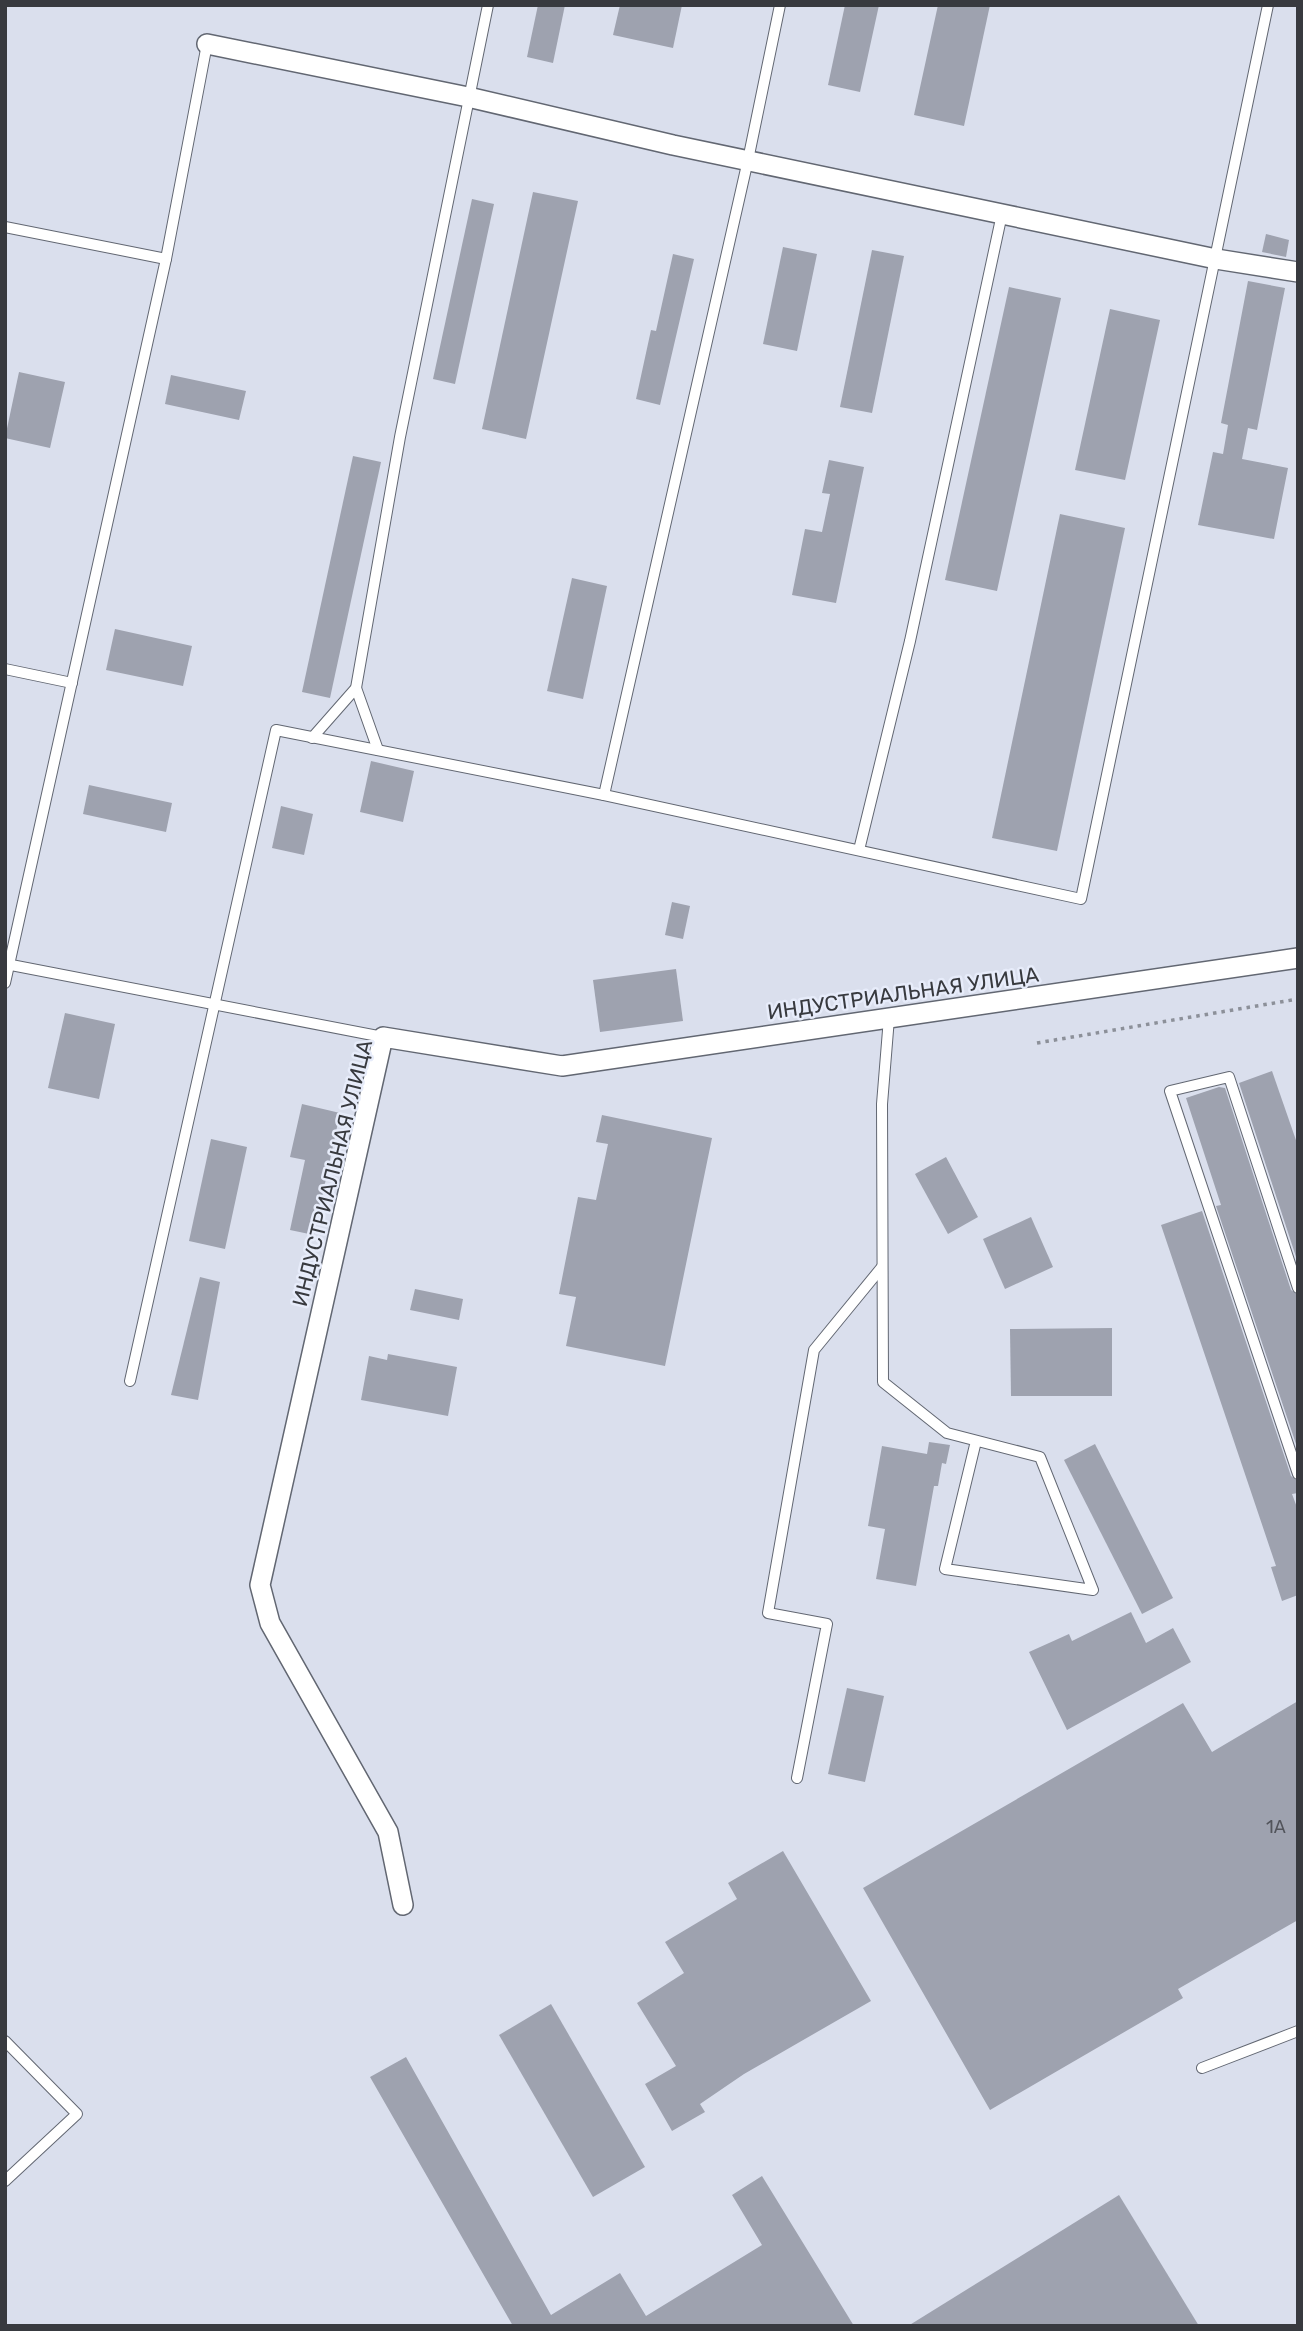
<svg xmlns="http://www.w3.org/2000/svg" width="1303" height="2331" font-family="Rubik,sans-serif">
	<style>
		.building { fill: #9ea2af }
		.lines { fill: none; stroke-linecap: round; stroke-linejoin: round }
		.service-casing { stroke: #626772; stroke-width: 12 }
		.minor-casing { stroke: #626772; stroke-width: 22 }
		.path { stroke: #8c9099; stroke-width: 3.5; stroke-dasharray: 3.5 5; stroke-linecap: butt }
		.service { stroke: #fff; stroke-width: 10 }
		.minor { stroke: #fff; stroke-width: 19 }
		.labels { text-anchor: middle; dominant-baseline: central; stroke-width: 5; stroke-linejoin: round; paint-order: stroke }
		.number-label { font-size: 18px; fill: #52545b }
		.street-label { font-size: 21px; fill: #383a3f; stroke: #e7ecfa }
	</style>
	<rect width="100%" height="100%" fill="#dadfed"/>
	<!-- building -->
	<g class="building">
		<path d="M538,5H565L553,63L527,57Z"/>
		<path d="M620,5H682L673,48L613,35Z"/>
		<path d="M845,5H879L860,92L828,85Z"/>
		<path d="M938,5H990L964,126L914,115Z"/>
		<path d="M533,192L578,201L526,439L482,429Z"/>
		<path d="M472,199L494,204L455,384L433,379Z"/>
		<path d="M1266,234L1289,240L1286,257L1262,252Z"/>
		<path d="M783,247L817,254L797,351L763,344Z"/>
		<path d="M872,250L904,256L872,413L840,407Z"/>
		<path d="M673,254L694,259L660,405L636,399L651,330L656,331Z"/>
		<path d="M1248,281L1285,288L1257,430L1248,428L1242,459L1288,468L1274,539L1198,525L1213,452L1223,454L1228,425L1221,423Z"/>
		<path d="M1009,287L1061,298L997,591L945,580Z"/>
		<path d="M1110,309L1160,320L1125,480L1075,470Z"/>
		<path d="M19,372L65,382L50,448L5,438Z"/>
		<path d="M171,375L246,391L239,420L165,404Z"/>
		<path d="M353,456L381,462L330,698L302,692Z"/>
		<path d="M829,460L864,467L836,603L792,595L805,529L822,532L830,494L822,493Z"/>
		<path d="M1060,514L1125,528L1057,851L992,838Z"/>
		<path d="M572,578L607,586L583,699L547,691Z"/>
		<path d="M115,629L192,646L183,686L106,670Z"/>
		<path d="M371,761L414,771L403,822L360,812Z"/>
		<path d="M89,785L172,803L166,832L83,814Z"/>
		<path d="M281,806L313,814L304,855L272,848Z"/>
		<path d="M672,902L690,906L683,939L665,935Z"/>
		<path d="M676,969L683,1021L600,1032L593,980Z"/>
		<path d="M65,1013L115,1024L99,1099L48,1088Z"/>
		<path d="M1272,1071L1298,1146V1263L1239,1083Z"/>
		<path d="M1219,1087L1225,1088L1291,1290L1298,1295V1450L1216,1206L1221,1205L1186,1098Z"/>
		<path d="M302,1104L340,1113L314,1235L290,1230L305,1160L290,1157Z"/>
		<path d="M602,1115L712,1138L665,1366L566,1346L576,1297L559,1294L578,1197L596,1200L608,1144L596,1142Z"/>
		<path d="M211,1139L247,1147L225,1249L189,1241Z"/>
		<path d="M946,1157L978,1217L948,1234L915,1174Z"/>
		<path d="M1202,1211L1291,1476L1298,1481V1493L1292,1494L1298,1510V1595L1282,1601L1271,1567L1276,1566L1161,1225Z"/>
		<path d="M1031,1217L1053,1267L1005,1289L983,1239Z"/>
		<path d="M200,1277L220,1282L198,1400L171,1395Z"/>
		<path d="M415,1289L463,1299L459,1320L410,1310Z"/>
		<path d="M1112,1328V1396H1011L1010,1329Z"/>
		<path d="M388,1354L457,1367L448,1416L361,1400L369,1356L387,1360Z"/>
		<path d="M929,1442L950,1445L946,1464L942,1463L938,1486H934L916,1586L876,1579L885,1529L868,1526L882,1446L927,1454Z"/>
		<path d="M1095,1444L1173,1598L1142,1614L1064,1460Z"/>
		<path d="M1131,1612L1146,1643L1173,1628L1191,1662L1067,1730L1029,1652L1069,1634L1072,1641Z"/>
		<path d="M847,1688L884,1696L865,1782L828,1774Z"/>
		<path d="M1298,1701V1920L1178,1989L1183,1998L990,2110L863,1888L1183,1703L1212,1752Z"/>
		<path d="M783,1851L871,2001L744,2074L700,2104L705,2112L672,2131L645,2084L676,2066L637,2003L684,1973L665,1942L737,1899L728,1883Z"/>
		<path d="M551,2004L645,2167L593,2197L499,2035Z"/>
		<path d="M406,2057L551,2315L620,2273L646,2316L762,2245L732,2195L762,2176L854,2326H513L370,2077Z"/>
		<path d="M1119,2195L1199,2326H908Z"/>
	</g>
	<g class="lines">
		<!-- service casing -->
		<g class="service-casing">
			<g id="service">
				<path d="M5,227L166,259"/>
				<path d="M5,669L72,683"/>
				<path d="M356,688L378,750"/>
				<path d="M312,738L356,688L400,437L488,5"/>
				<path d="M604,795L748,160L780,5"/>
				<path d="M859,850L910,641L1002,214"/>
				<path d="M6,964L383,1037"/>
				<path d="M5,983L166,259L207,44"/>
				<path d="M889,1018L882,1104L883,1382L947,1433L1040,1457L1093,1590L945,1569L976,1441"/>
				<path d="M1298,1288L1229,1077L1170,1091L1298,1474"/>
				<path d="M130,1381L276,730L604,795L1081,899L1268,5"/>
				<path d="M797,1778L827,1624L768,1613L814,1350L882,1267"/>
				<path d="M5,2041L77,2114L5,2181"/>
				<path d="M1202,2068L1298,2031"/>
			</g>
		</g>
		<!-- minor casing -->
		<g class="minor-casing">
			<g id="minor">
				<path d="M207,44L468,97L673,145L1002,214L1216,259L1298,272"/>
				<path d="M403,1905L388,1832L270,1623L260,1585L383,1037L562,1066L1298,958"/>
			</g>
		</g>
		<!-- path -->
		<path class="path" d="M1037,1043L1298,999"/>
		<!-- service -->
		<use href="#service" class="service"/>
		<!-- minor -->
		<use href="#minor" class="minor"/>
	</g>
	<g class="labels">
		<!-- number labels -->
		<g class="number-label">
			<text x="1276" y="1827">1А</text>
		</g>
		<!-- street labels -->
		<g class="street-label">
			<text transform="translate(903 993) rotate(-8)">ИНДУСТРИАЛЬНАЯ УЛИЦА</text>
			<text transform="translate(332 1173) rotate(-76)">ИНДУСТРИАЛЬНАЯ УЛИЦА</text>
		</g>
	</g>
	<!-- border -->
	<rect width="1303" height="2331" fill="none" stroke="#383a3f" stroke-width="14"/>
</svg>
